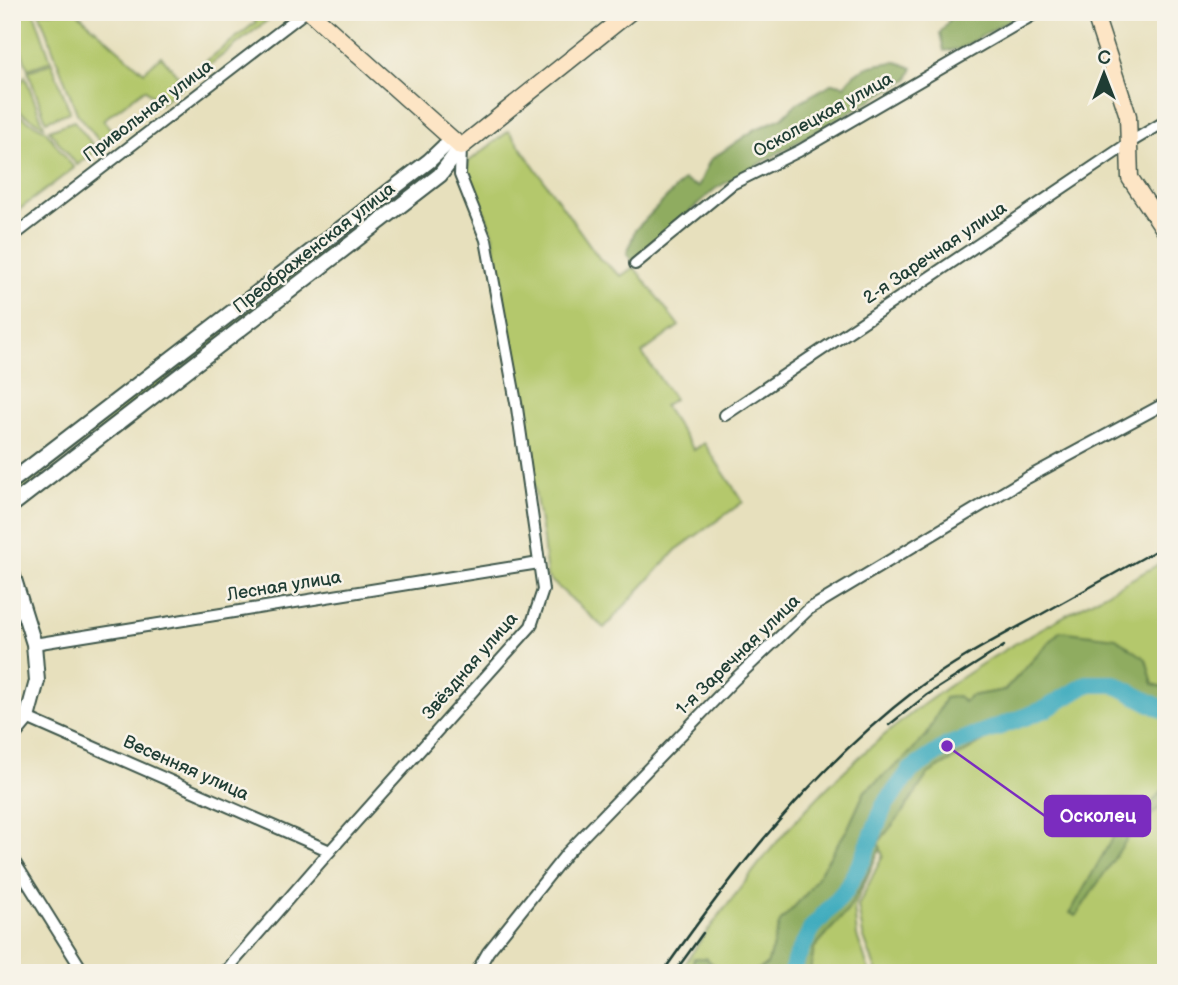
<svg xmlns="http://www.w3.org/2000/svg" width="1178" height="985" font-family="'Balsamiq Sans',sans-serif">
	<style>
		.green { fill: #b4c86c; stroke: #6a8250; stroke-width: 2 }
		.forest { fill: #8fac60; stroke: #57744a; stroke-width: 2 }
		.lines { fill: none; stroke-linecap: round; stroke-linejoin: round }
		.river { stroke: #3eabbe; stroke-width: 18 }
		.minor-casing { stroke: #3d5549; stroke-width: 14 }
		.tertiary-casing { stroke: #3d5549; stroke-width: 18 }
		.secondary-casing { stroke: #3d5549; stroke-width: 19 }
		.minor { stroke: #fff; stroke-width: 10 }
		.tertiary { stroke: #fff; stroke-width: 14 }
		.secondary { stroke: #fde5c5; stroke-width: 16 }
		.rail { stroke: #1f3d34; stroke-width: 2.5 }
		.labels { text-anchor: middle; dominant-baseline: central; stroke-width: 5; stroke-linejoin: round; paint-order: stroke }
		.street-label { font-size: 18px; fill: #1f3d34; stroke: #f7f3e8 }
		.leader { fill: none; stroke: #7b2cbf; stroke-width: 2.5 }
		.callout-dot { fill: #7b2cbf; stroke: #f7f3e8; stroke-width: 2.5 }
		.callout { fill: #7b2cbf; stroke: #7b2cbf; stroke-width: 2.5 }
		.callout-label { font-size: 19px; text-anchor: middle; font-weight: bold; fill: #fff }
	</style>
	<rect width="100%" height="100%" fill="#f7f3e8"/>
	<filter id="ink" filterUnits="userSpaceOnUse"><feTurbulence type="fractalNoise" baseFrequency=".0143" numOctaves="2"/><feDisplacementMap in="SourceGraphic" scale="14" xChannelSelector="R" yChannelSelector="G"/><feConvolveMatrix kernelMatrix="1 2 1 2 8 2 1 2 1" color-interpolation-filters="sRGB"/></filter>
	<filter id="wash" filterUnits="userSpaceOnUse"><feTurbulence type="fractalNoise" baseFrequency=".00686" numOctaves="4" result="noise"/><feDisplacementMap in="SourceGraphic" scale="28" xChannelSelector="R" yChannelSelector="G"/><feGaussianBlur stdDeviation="1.57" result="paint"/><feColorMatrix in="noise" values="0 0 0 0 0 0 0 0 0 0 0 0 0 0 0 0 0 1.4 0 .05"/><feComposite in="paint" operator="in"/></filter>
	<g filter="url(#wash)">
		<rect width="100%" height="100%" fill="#e7e0bd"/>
		<!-- green -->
		<g class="green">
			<path d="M16,12H34L51,61L28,69L12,25V13Z"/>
			<path d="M39,12H76L144,72L161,56L182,80L256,22L247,12H278L160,104L145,89L103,120L117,137L104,147L77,113Z"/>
			<path d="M52,63L70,112L46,121L28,71Z"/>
			<path d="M25,76L44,126L20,112L14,93Z"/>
			<path d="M18,115L45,130L74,168L12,215V117Z"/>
			<path d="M74,121L97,150L77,165L49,130Z"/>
			<path d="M509,131L599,258L621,276L634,267L679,326L642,353L674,399L664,406L694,450L704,443L743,502L676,550L604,628L547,577L543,540L492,231L467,170L468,162Z"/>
			<path d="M438,160L443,167L12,499V489Z"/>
			<path d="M1166,560V688L1153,684L1146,659L1060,631L1005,690L970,696L964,702L945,698L927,735L905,758L865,791L848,828L807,893L780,922L767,965L751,973H722L706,958H695L691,969L695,973H680C695,945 716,920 735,895C794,815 864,745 946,688C1015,639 1092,602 1166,560Z"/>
			<path d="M1090,687L1115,688L1166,716V973H877L863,935L858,906L883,855L878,843L902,813L928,774L996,734L1047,713Z"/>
			<path d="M874,862L854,907L857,936L870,973H810L814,948L848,910Z"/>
		</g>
		<!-- forest -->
		<g class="forest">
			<path d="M955,12H1023L960,49L944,51L940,33Z"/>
			<path d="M897,62L913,68L908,79L715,189L633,262L627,254L635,230L684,180L698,187L710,160L756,129L782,118L796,104L833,83L845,86C855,66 877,64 897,62Z"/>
			<path d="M1060,631L1116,638L1146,659L1153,684L1166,688V716L1115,688L1090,687L1047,713L996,734L928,774L902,813L878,843L881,848L848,910L814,948L810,973H799L817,929L848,892L877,843L864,841C857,857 850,875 839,890C819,916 796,939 788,973H751L767,965L780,922L807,893L848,828L865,791L905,758L927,735L945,698L958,696L964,702L970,696L1005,690Z"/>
			<path d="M1166,786V802L1131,833L1076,916L1070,913L1113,837L1133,824Z"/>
			<path d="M694,958H706L722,973H695L690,970Z"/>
		</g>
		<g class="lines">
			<!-- river -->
			<path class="river" d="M792,973L795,961L812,928L845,891L863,859L884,806L911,770L947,746L1046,709L1087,684H1114L1166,711"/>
		</g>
	</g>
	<g filter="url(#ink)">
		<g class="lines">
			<!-- minor casing -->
			<g class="minor-casing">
				<g id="minor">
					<path d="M12,237L305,12"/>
					<path d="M635,264L732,184L799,151L1038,12"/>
					<path d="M725,415L1129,143L1166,121"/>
					<path d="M34,644L539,563"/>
					<path d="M27,718L330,851"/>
					<path d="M12,858L84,973"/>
					<path d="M224,973L330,851L531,626L543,590L517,408L486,240L460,175L461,148"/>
					<path d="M476,973L488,952L567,853L734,680L809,609L1027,478L1166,403"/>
				</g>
			</g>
			<!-- tertiary casing -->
			<g class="tertiary-casing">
				<g id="tertiary">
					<path d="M12,481L429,161L452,139"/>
					<path d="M12,505L440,175L461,147"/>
					<path d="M12,573L34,644L37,681L27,718L12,736"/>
				</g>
			</g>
			<!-- secondary casing -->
			<g class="secondary-casing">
				<g id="secondary">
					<path d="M310,12L461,147L630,12"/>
					<path d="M1094,12L1128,116L1130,178L1166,232"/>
				</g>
			</g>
			<!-- minor -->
			<use href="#minor" class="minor"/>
			<!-- tertiary -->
			<use href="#tertiary" class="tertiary"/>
			<!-- secondary -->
			<use href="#secondary" class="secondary"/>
			<!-- rail -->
			<g class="rail">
				<path d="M889,725L927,695L1004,646"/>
				<path d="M662,973C735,869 815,767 917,689C955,660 998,638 1040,615C1082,592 1124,568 1166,545"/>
				<path d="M674,973L703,933"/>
			</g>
		</g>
	</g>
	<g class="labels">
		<!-- street labels -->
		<g class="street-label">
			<text transform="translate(148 111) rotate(-37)">Привольная улица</text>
			<text transform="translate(823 115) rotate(-29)">Осколецкая улица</text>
			<text transform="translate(314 248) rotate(-38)">Преображенская улица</text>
			<text transform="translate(935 253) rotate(-34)">2-я Заречная улица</text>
			<text transform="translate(284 586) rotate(-9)">Лесная улица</text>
			<text transform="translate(738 655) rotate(-44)">1-я Заречная улица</text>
			<text transform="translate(470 666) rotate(-49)">Звёздная улица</text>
			<text transform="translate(186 768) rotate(24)">Весенняя улица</text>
		</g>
	</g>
	<!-- callouts -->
	<path class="leader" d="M947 746L1045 816"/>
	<circle class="callout-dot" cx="947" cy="746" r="7"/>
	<rect class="callout" x="1045" y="796" width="105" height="40" rx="7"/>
	<g class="callout-label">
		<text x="1098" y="822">Осколец</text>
	</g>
	<!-- margin -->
	<rect width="1178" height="985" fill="none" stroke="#f7f3e8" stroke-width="42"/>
	<!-- north arrow -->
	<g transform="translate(1104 74)" stroke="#f7f3e8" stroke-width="5" paint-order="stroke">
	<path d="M0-5L12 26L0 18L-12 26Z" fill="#1f3d34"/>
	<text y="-10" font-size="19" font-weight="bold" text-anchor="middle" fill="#1f3d34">С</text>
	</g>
</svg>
